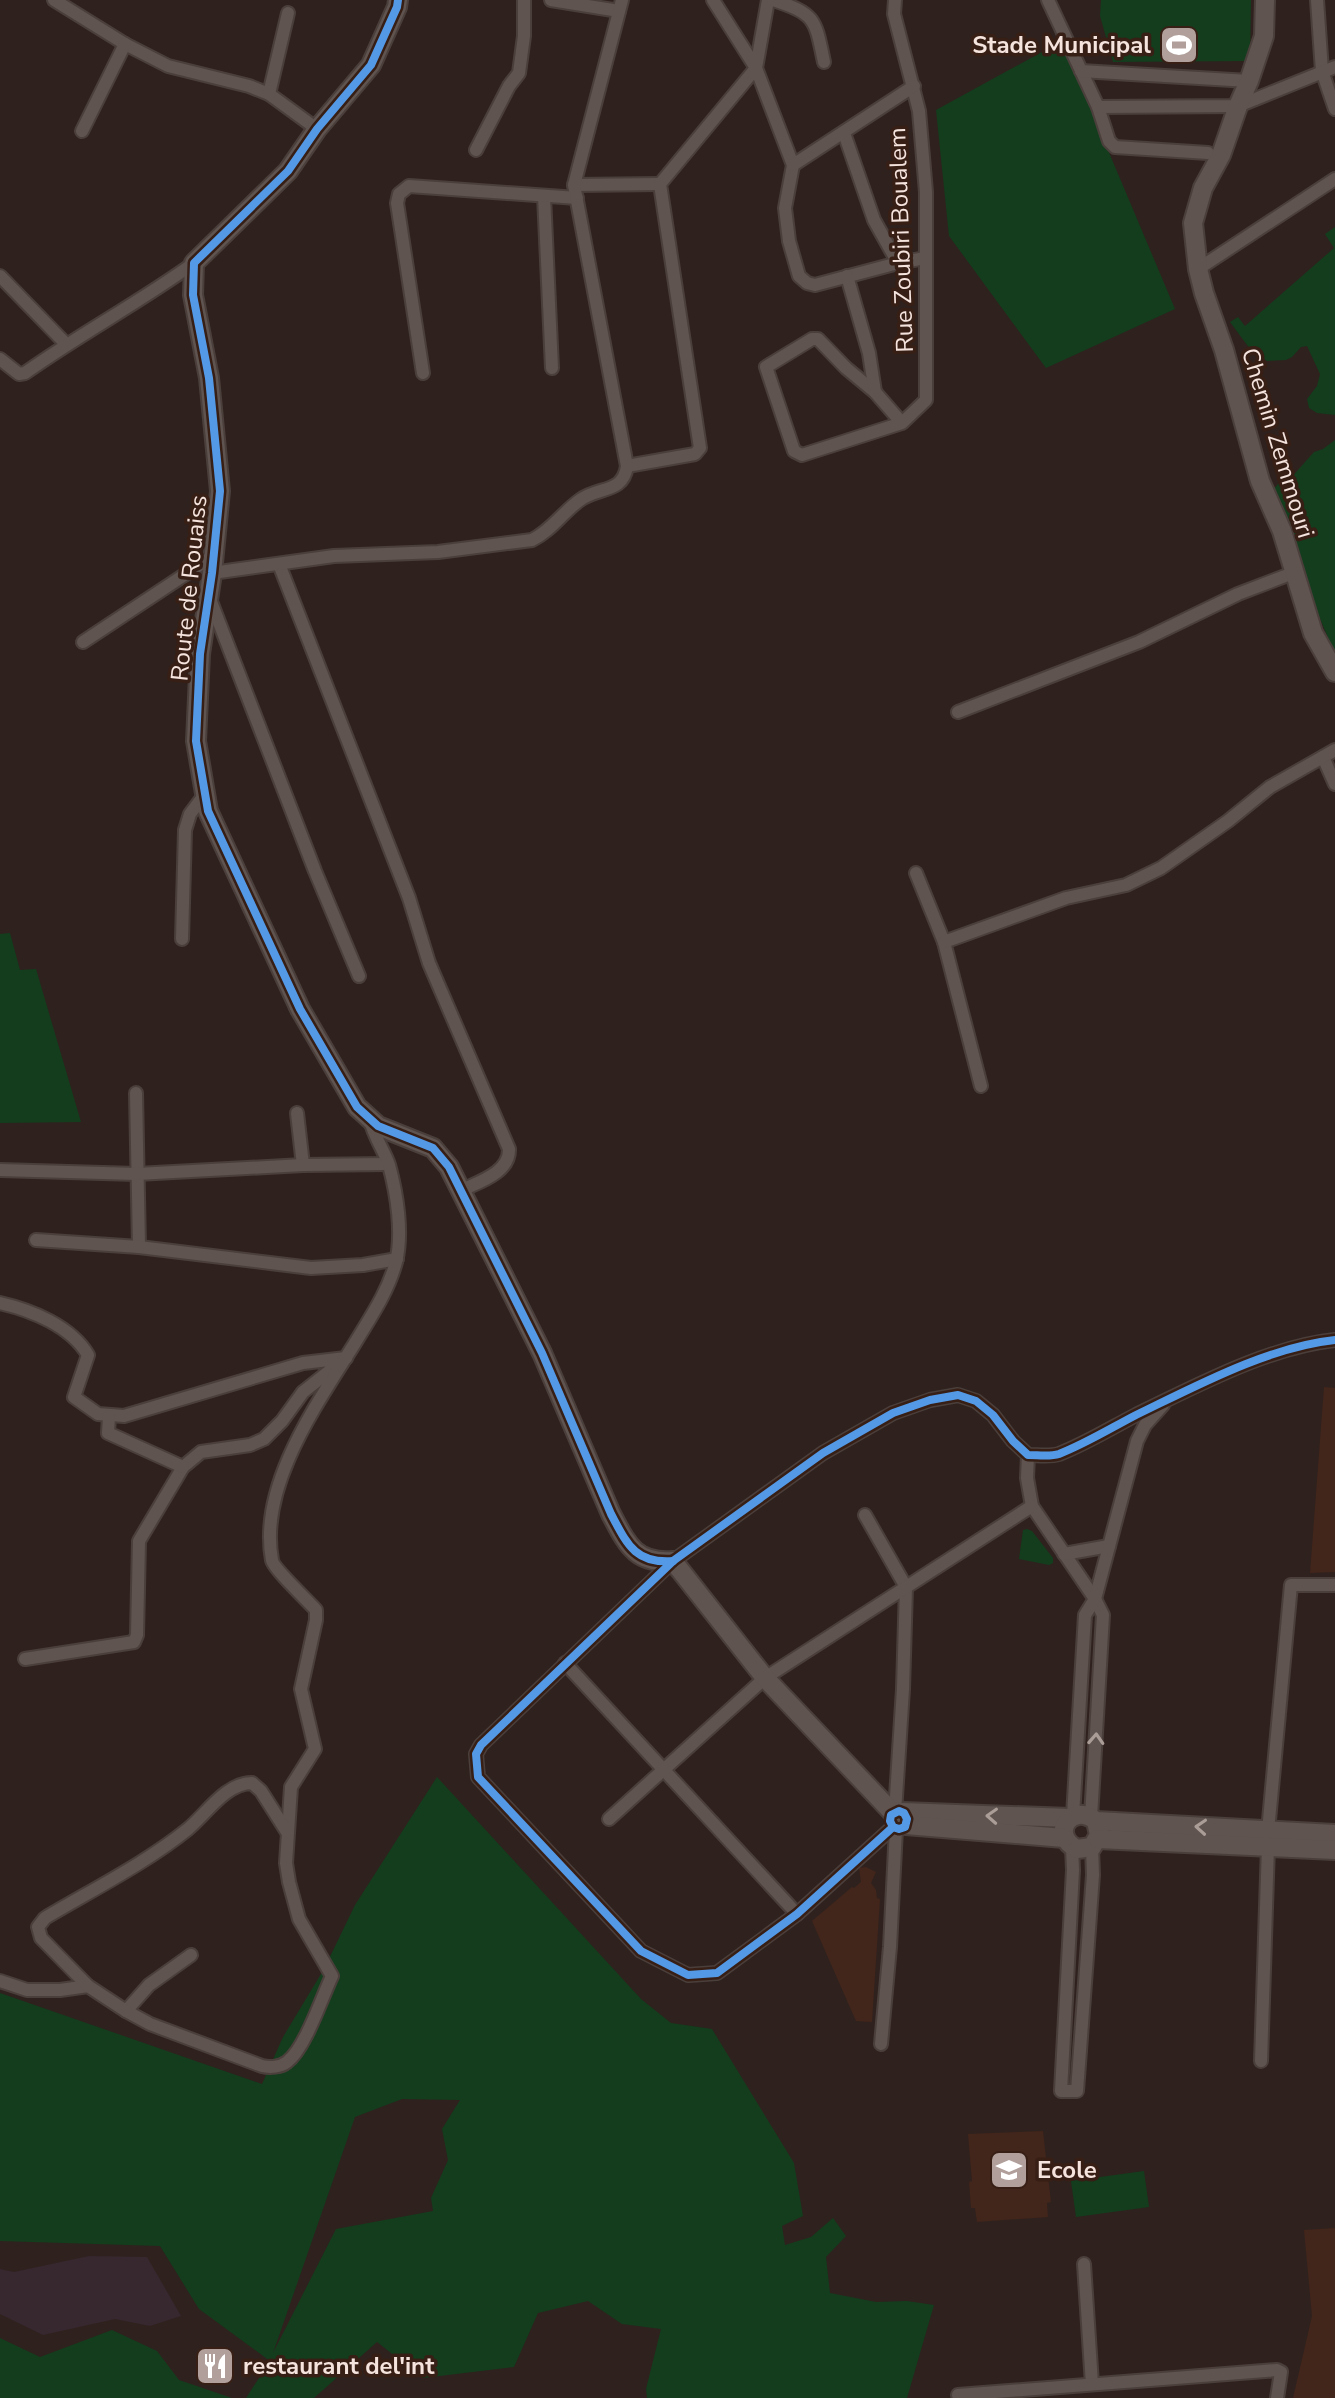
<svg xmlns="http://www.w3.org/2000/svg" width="1335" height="2398" font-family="'Nunito Sans',sans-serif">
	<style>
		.commercial { fill: #37272f }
		.built { fill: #42251b }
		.green { fill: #133d1d; fill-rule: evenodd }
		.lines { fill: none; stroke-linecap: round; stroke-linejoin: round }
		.street-casing { stroke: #4b3f3c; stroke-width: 16 }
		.secondary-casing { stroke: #4b3f3c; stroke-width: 22 }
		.street { stroke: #5f5450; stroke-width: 12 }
		.secondary { stroke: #5f5450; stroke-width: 18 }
		.cycleway-casing { stroke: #371f16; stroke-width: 13 }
		.cycleway { stroke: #5399e6; stroke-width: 8 }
		.oneway { stroke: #aa9c96 }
		.labels { text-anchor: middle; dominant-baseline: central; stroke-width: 7; stroke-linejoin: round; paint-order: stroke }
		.poi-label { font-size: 24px; font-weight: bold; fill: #f5e3dd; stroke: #371f16; text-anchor: start }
		.street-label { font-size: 24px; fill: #f5e3dd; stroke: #371f16 }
	</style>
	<rect width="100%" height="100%" fill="#2f221e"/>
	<!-- commercial -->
	<path class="commercial" d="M89,2256L147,2257L181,2316L150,2326L115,2319L43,2335L0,2314V2269L14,2272Z"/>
	<!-- built -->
	<g class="built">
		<path d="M1324,1387L1335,1388V1572L1310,1573Z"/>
		<path d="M866,1867L876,1872L871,1883L876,1890L877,1898L880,1899L872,2022L856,2021L812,1921L852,1887L854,1888L861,1882L859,1868Z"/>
		<path d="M1043,2131L1051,2202L1047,2203L1048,2217L977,2222L975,2208H971L969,2182L972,2181L968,2134Z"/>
		<path d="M1335,2228V2398H1293L1312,2316L1304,2230Z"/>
	</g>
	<!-- green -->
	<g class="green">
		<path d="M1101,0H1251L1250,61L1113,62L1100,16Z"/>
		<path d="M1062,41L1175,309L1046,368L949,236L936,110Z"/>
		<path d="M1335,227V415L1317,413L1309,408L1307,399L1317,386L1320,374L1307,346L1301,347L1292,357L1286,360L1267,361L1250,349L1230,322L1238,317L1245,326L1334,248L1325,234Z"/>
		<path d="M1335,440V654L1299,569L1272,491L1278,484L1289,480L1314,452L1323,449Z"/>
		<path d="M10,933L20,970L36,969L81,1122L0,1123V934Z"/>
		<path d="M1027,1529L1032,1531L1053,1558V1563L1049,1565L1019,1559L1023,1530Z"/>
		<path d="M437,1777L641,1999L671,2023L712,2029L794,2163L803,2216L782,2226L785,2245L811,2237L833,2218L846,2236L826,2257L830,2293L876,2302L907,2301L934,2305L907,2398H647L646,2389L661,2329L622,2324L588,2301L538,2313L514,2367L423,2378L377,2342L314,2398H246L270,2361L199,2309L160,2246L0,2241V1993L262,2084L283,2037L324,1969L355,1905ZM402,2099L460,2100L442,2129L448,2160L431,2198L433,2211L336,2229L273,2353L355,2117Z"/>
		<path d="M1144,2171L1149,2207L1076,2217L1071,2181Z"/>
		<path d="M112,2330L157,2351L179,2380L232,2398H0V2338L40,2357Z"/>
	</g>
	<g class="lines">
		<!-- street casing -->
		<g class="street-casing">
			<g id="street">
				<path d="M54,0L125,44L168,66L249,86L269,94L317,129"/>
				<path d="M551,0L619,11"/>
				<path d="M768,0L756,68L793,165L785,208L789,241L799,276L807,283L815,285L898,263L925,258"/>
				<path d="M773,0C816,14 815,19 824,62"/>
				<path d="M895,0L894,14L919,111L926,192V400L902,423L875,392L846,368L818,339H812L766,367L794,451L802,455L902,423"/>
				<path d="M1048,0L1098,107L1109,141L1115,147L1208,153"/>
				<path d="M1317,0L1322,71L1335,109"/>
				<path d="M1081,71L1249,81"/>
				<path d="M269,94L288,13"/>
				<path d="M1098,107L1238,106L1335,67"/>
				<path d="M82,131L125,44"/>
				<path d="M844,133L874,220L898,263"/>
				<path d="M476,150L509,86L519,73L524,36V0"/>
				<path d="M793,165L914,86"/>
				<path d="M574,185L660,184"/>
				<path d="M544,196L552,368"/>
				<path d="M1198,269L1335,179"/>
				<path d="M0,276L66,344"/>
				<path d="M847,276L869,353L875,392"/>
				<path d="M0,359L19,374L25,373C80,334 140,302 194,263"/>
				<path d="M423,373L397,203L399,194L409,186L577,198"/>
				<path d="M627,466L695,454L700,448L660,184L756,68L713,0"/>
				<path d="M279,564L409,898L429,963L509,1149C510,1173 478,1182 460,1191"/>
				<path d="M212,573L334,556L438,552L532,540C551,531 563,512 580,500C599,486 623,494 627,466L574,185L622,0"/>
				<path d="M210,599L315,871L359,976"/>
				<path d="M83,642L213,556"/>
				<path d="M958,712L1139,642L1238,594L1293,573"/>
				<path d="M1323,757L1335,784"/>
				<path d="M916,873L944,942L981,1086"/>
				<path d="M182,939L185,830L190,814L205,794"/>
				<path d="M944,942L1066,898L1126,885L1161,868L1228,821L1270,787L1335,750"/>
				<path d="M136,1093L139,1247"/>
				<path d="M297,1113L303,1165"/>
				<path d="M0,1170L137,1174L303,1165L388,1164"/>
				<path d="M36,1240L139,1247L311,1268L363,1265L397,1259"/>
				<path d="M0,1303C31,1310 71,1326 88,1355L74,1397L98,1414L124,1416L303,1363L346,1358L303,1392L282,1421L264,1439L250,1445L201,1452L183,1467L139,1541L137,1635L134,1642L25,1659"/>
				<path d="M109,1416L108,1433L183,1467"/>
				<path d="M1028,1455L1027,1478L1032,1506L1095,1599L1103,1615L1091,1817"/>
				<path d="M865,1515L906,1587L903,1689L895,1812"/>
				<path d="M1064,1554L1109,1546"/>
				<path d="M565,1663L797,1914"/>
				<path d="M1073,1816L1085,1615L1095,1599L1137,1441L1145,1425L1163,1405"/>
				<path d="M609,1819L765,1678L1032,1506"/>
				<path d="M893,1827L797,1914L717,1973L688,1975L641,1951L478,1777L476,1754L481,1745L673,1561L823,1453L893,1413L930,1400L958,1395L976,1401L993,1415L1013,1441L1028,1455C1038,1455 1050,1457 1059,1454C1085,1444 1111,1428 1136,1415C1196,1386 1268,1347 1335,1340"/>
				<path d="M1268,1831L1291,1585H1335"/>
				<path d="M1072,1847L1073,1870L1061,2091H1077L1093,1875L1092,1847"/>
				<path d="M191,1955L149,1985L126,2011L150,2024L262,2066C270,2068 281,2067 287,2062C305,2049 322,1997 332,1976L299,1919L289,1882L286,1863L291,1787L315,1749L301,1689L316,1620V1610C308,1601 273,1568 272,1560C258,1486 317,1404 355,1343C370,1318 388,1292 396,1262C403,1233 397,1194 389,1165C384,1150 374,1137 370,1120"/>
				<path d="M0,1981L27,1990H60L88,1986L126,2011"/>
				<path d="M88,1986L41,1938L38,1927L45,1918C92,1890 146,1863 188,1829C207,1813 226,1783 252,1783L261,1791L287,1832"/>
				<path d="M881,2044L890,1947L896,1829"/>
				<path d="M1261,2061L1268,1846"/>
				<path d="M1084,2264L1092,2384"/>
				<path d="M958,2395L1277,2370L1281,2372L1277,2398"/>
			</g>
		</g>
		<!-- secondary casing -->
		<g class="secondary-casing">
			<g id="secondary">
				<path d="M398,0L397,7L371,65L317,129L288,171L194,263L193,295L209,378L220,491L212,573L200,654L196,741L208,811L300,1009L357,1107L378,1126L433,1148L449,1167L542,1353L611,1514C627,1544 635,1564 673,1561L765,1678L893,1813"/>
				<path d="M1265,0L1264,36L1249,81L1238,106L1221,155L1203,188L1193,223L1198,269L1204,293L1224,350L1260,481L1282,531L1313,633L1335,672"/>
				<path d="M902,1812L1070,1818"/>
				<path d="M1096,1821L1099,1835L1092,1847L1077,1849C1049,1835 1071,1801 1096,1821L1335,1834"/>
				<path d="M906,1825L1064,1838"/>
				<path d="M1098,1839L1335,1850"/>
			</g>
		</g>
		<!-- street -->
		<use href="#street" class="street"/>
		<!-- secondary -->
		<use href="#secondary" class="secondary"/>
		<!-- cycleway casing -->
		<g class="cycleway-casing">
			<g id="cycleway">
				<path d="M398,0L397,7L371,65L317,129L288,171L194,263L193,295L209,378L220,491L212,573L200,654L196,741L208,811L300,1009L357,1107L378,1126L433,1148L449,1167L542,1353L611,1514C627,1544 635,1564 673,1561"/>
				<path d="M893,1827L890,1821L891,1815L899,1811L904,1813L907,1819L905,1827L899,1829L893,1827L797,1914L717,1973L688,1975L641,1951L478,1777L476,1754L481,1745L673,1561L823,1453L893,1413L930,1400L958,1395L976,1401L993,1415L1013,1441L1028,1455C1038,1455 1050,1457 1059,1454C1085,1444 1111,1428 1136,1415C1196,1386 1268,1347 1335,1340"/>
			</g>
		</g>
		<!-- cycleway -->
		<use href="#cycleway" class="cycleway"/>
	</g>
	<!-- one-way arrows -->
	<defs><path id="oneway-chevron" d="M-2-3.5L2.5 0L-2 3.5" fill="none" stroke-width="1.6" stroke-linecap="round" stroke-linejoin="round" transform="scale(2)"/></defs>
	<g class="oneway">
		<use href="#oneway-chevron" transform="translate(1096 1739) rotate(-87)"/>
		<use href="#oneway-chevron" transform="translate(992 1816) rotate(-177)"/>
		<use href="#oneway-chevron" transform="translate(1201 1827) rotate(-176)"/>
	</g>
	<!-- icons -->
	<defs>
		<g id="stadium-square" transform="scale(2)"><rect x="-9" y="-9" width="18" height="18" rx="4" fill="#b09f9a" stroke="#371f16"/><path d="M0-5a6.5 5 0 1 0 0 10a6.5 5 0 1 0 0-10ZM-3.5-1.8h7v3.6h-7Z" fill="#fff"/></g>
		<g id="school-square" transform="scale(2)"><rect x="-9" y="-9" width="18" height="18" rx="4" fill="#b09f9a" stroke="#371f16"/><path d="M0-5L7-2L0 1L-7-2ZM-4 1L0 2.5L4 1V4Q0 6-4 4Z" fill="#fff"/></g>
		<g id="restaurant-square" transform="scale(2)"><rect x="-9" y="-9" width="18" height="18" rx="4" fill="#b09f9a" stroke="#371f16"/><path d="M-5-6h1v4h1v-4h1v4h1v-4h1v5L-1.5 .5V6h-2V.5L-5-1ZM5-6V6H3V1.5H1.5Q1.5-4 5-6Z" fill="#fff"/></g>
	</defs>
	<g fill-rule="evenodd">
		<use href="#stadium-square" x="1179" y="45"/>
		<use href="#school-square" x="1009" y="2170"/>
		<use href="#restaurant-square" x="215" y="2366"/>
	</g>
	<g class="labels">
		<!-- poi labels -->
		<g class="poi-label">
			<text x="1151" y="45" text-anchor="end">Stade Municipal</text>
			<text x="1037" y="2170">Ecole</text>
			<text x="243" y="2366">restaurant del'int</text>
		</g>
		<!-- street labels -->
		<g class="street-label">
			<text transform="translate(901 240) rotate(-92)">Rue Zoubiri Boualem</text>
			<text transform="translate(1278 443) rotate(73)">Chemin Zemmouri</text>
			<text transform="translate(189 588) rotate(-84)">Route de Rouaiss</text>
		</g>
	</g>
</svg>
